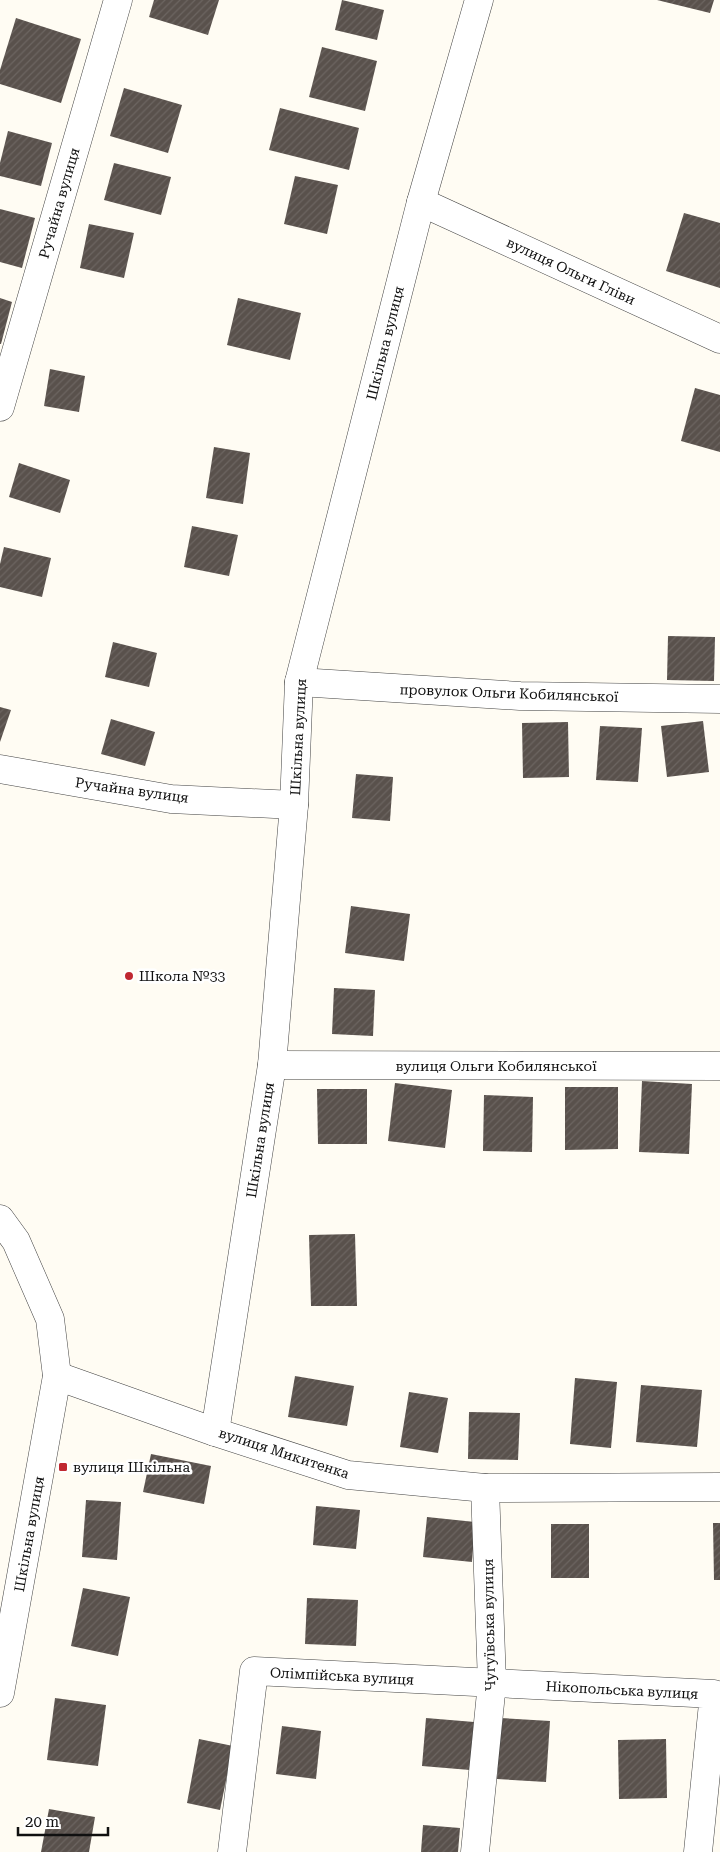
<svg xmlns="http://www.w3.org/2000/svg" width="720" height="1852" font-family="'Roboto Serif',serif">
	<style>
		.building { fill: url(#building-hatch) }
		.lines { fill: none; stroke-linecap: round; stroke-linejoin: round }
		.minor-casing { stroke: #434343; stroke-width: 29 }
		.tertiary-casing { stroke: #434343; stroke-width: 29 }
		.minor { stroke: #fff; stroke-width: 28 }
		.tertiary { stroke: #fff; stroke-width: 28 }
		.poi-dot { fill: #c02831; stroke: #fff; stroke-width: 2 }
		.labels { text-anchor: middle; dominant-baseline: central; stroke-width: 5; stroke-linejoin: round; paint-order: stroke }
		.street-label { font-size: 14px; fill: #101010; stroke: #fff }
		.poi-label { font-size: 14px; fill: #101010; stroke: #fff; text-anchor: start }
	</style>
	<defs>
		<pattern id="building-hatch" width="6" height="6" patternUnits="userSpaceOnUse" patternTransform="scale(1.25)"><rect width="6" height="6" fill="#59514c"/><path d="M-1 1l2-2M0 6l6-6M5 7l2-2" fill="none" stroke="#6c6561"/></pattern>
	</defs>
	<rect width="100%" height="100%" fill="#fffcf3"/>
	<!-- building -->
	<g class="building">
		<path d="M154,0H219L208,35L149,17Z"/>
		<path d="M342,0L384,10L377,40L335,30Z"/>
		<path d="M657,0H714L710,13Z"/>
		<path d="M16,18L81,39L61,103L0,84V70Z"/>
		<path d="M322,47L377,61L365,111L309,97Z"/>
		<path d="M124,88L182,105L168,153L110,136Z"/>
		<path d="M280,108L359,128L349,170L269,150Z"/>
		<path d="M8,131L52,143L41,186L0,176V163Z"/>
		<path d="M114,163L171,177L161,215L104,200Z"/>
		<path d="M295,176L338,185L327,234L284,224Z"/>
		<path d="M0,209L35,218L22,268L0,262Z"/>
		<path d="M684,213L720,223V288L666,271Z"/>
		<path d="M89,224L134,233L124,278L80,268Z"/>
		<path d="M0,298L12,302L1,344H0Z"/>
		<path d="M238,298L301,313L290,360L227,345Z"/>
		<path d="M50,369L85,376L79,412L44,406Z"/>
		<path d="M695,388L720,395V452L681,441Z"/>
		<path d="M214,447L250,453L243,504L206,498Z"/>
		<path d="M19,463L70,480L60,513L9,497Z"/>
		<path d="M192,526L238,535L229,576L184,567Z"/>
		<path d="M4,547L51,558L42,597L0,587V564Z"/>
		<path d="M668,636L715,637L714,681L667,680Z"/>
		<path d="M113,642L157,653L149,687L105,677Z"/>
		<path d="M0,707L11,710L0,742Z"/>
		<path d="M111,719L155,732L145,766L101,754Z"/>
		<path d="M703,721L709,772L667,777L661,726Z"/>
		<path d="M568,722L569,777L523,778L522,723Z"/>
		<path d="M600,726L642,728L638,782L596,780Z"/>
		<path d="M356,774L393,777L390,821L352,818Z"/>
		<path d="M351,906L410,914L404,961L345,953Z"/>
		<path d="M334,988L375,990L373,1036L332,1034Z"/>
		<path d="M642,1081L692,1084L689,1154L639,1152Z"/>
		<path d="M395,1083L452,1090L445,1148L388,1141Z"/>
		<path d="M565,1087H618V1149L565,1150Z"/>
		<path d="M317,1089H367V1144H318Z"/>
		<path d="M484,1095L533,1097L532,1152L483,1151Z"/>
		<path d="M355,1234L357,1306H311L309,1235Z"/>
		<path d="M295,1376L354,1386L347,1426L288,1417Z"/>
		<path d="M575,1378L617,1382L611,1448L570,1444Z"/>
		<path d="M641,1385L702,1390L697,1447L636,1442Z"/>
		<path d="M409,1392L448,1398L438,1453L400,1447Z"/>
		<path d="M469,1412L520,1413L518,1460L468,1459Z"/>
		<path d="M151,1454L211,1466L204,1504L143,1492Z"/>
		<path d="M86,1500L121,1502L117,1560L82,1557Z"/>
		<path d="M316,1506L360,1510L356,1549L313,1545Z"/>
		<path d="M427,1517L475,1522L472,1562L423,1557Z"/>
		<path d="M713,1523H720V1580H714Z"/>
		<rect x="551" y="1524" width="38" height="54"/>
		<path d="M83,1588L130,1597L118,1656L71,1646Z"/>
		<path d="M307,1598L358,1600L356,1646L305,1644Z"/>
		<path d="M55,1698L106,1705L98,1766L47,1760Z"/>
		<path d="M426,1718L474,1722L470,1770L422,1766Z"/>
		<path d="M500,1718L550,1721L546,1782L497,1779Z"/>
		<path d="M282,1726L321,1731L316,1779L276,1774Z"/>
		<path d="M199,1739L233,1746L220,1810L187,1803Z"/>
		<path d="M666,1739L667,1798L619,1799L618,1740Z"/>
		<path d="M49,1809L95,1817L89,1852H41Z"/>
		<path d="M423,1825L460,1828L458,1852H421Z"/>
	</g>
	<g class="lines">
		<!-- minor casing -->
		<g class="minor-casing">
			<g id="minor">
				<path d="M421,202L720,339"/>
				<path d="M0,407L118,0"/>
				<path d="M299,682L520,696L720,699"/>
				<path d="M0,769L171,799L294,805"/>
				<path d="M272,1065L720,1066"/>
				<path d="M57,1376L215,1432L348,1475L485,1488L720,1487"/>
				<path d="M215,1432L272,1065L294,805L299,682L421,202L479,0"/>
				<path d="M232,1852L254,1671L714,1694L698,1852"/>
				<path d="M475,1852L492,1683L485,1488"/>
			</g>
		</g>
		<!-- tertiary casing -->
		<g class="tertiary-casing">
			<path id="tertiary" d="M0,1219L16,1241L50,1319L57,1376L0,1693"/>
		</g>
		<!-- minor -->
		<use href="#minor" class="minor"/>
		<!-- tertiary -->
		<use href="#tertiary" class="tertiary"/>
	</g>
	<!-- markers -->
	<g class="poi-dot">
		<circle cx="129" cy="976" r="5"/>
		<rect x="58" y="1462" width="10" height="10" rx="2.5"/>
	</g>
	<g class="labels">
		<!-- street labels -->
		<g class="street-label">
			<text transform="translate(59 203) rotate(-74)">Ручайна вулиця</text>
			<text transform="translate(571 271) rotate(25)">вулиця Ольги Гліви</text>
			<text transform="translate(385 343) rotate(-76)">Шкільна вулиця</text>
			<text transform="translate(509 693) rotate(2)">провулок Ольги Кобилянської</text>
			<text transform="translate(298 737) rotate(-87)">Шкільна вулиця</text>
			<text transform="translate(132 790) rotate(8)">Ручайна вулиця</text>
			<text x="496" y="1066">вулиця Ольги Кобилянської</text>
			<text transform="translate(260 1140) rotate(-81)">Шкільна вулиця</text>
			<text transform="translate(284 1453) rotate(18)">вулиця Микитенка</text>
			<text transform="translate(29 1534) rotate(-80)">Шкільна вулиця</text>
			<text transform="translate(489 1625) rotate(-91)">Чугуївська вулиця</text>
			<text transform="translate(342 1676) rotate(3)">Олімпійська вулиця</text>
			<text transform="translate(622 1690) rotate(3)">Нікопольська вулиця</text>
		</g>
		<!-- poi labels -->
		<g class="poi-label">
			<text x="139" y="976">Школа №33</text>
			<text x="73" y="1467">вулиця Шкільна</text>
		</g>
	</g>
	<!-- scale -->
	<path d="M18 1827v8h90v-8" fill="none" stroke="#101010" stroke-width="2.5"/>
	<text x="25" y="1827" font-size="15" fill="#101010" stroke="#ffffff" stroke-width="4" paint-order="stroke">20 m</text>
</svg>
